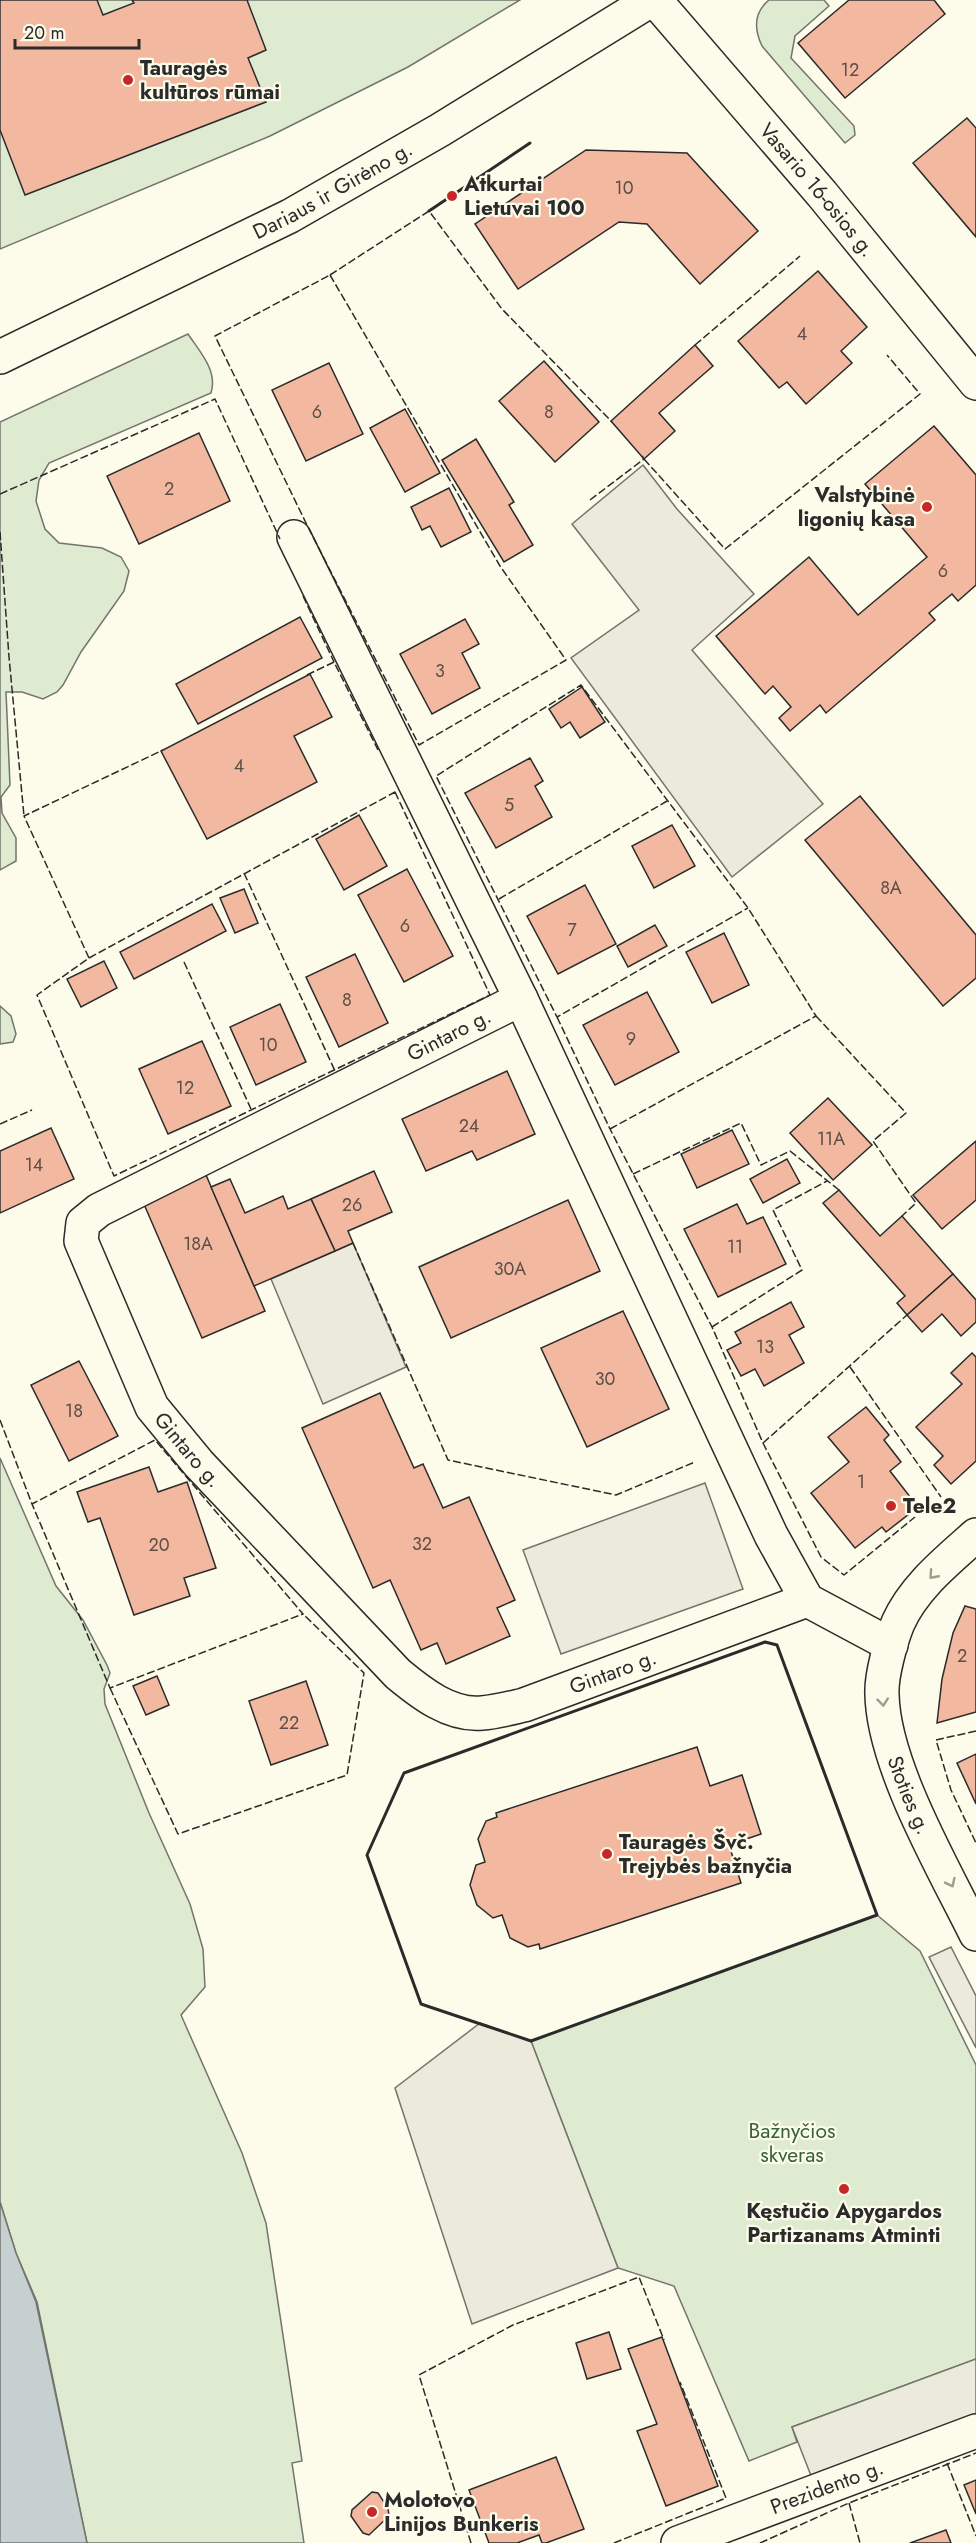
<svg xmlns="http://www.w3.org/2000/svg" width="976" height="2543" font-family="Jost,sans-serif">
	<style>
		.green { fill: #deebd1; stroke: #74746e; stroke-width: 1.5 }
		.parking { fill: #eceadb; stroke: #74746e; stroke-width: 1.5 }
		.water { fill: #c7d0d0; stroke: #74746e; stroke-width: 1.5 }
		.building { fill: #f2b8a0; stroke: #2b2b2b; stroke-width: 1.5 }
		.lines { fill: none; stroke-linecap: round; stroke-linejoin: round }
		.minor-casing { stroke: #2b2b2b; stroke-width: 36 }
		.trunk-casing { stroke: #2b2b2b; stroke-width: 36 }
		.minor { stroke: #fdfbea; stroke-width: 33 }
		.trunk { stroke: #fdfbea; stroke-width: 33 }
		.fence { stroke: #2b2b2b; stroke-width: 1.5; stroke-dasharray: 8 3; stroke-linecap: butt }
		.wall { stroke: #2b2b2b; stroke-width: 3 }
		.oneway { stroke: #9e9d94 }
		.poi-dot { fill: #c62828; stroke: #fdfbea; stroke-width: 2 }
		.labels { text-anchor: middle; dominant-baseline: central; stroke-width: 4.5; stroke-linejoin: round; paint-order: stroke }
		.number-label { font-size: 18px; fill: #5d4e48 }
		.poi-label { font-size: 21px; font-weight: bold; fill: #2b2b2b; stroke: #fdfbea; text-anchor: start }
		.street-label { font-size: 21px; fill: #2b2b2b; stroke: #fdfbea }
		.park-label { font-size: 21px; fill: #34623c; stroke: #fdfbea }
	</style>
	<rect width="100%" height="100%" fill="#fdfbea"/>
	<!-- green -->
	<g class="green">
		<path d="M0,0H520L408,67L270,136L0,249Z"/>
		<path d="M769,0H824L829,6L795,36L791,58L854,126L855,135L845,143L762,46C754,29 753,13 769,0Z"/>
		<path d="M188,334C200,352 218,371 211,393L49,463L39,480L36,501L45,529L59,543L102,548L121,557L129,571L124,591L81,652L63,685L57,692L43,699L22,692H6L10,785L1,797L2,813L16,838V861L0,870V422Z"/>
		<path d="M0,1006L11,1016L16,1034L13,1042L0,1044Z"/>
		<path d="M0,1458L56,1586L83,1620L107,1665L110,1673L104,1689L105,1704L149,1813L190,1904L203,1949L205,1987L181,2015L242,2153L266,2223L302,2461L292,2463L304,2543H87L37,2302L16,2253L0,2202Z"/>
		<path d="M877,1915L920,1951L976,2065V2359L792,2427L797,2442L749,2461L674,2286L618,2268L531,2041Z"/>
	</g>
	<!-- parking -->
	<g class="parking">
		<path d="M643,465L677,509L754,594L692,650L823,804L732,877L571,658L639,610L572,524Z"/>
		<path d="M353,1243L406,1367L323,1404L271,1279Z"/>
		<path d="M705,1483L743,1589L561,1654L523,1550Z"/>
		<path d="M951,1947L976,1996V2048L929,1957Z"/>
		<path d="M480,2023L531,2041L618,2268L472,2324L395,2088Z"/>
		<path d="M976,2359V2431L817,2491L792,2427Z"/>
	</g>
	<!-- water -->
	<path class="water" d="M0,2202L16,2253L36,2302L87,2543H0Z"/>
	<!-- building -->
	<g class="building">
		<path d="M0,0H97L103,15L134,3L132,0H247L266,50L248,58L266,102L25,195L0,130Z"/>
		<path d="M849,0H934L945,14L845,98L798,43Z"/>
		<path d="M967,118L976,128V237L913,163Z"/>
		<path d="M586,150L687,153L758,231L700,284L647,224L619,222L518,289L475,224Z"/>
		<path d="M818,271L867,327L841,351L852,363L806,404L787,382L779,388L738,341Z"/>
		<path d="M695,345L713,366L659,413L675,431L644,459L611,421Z"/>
		<path d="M544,361L599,422L555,462L499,401Z"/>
		<path d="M329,363L363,434L306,461L272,390Z"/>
		<path d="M405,409L440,473L405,492L370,428Z"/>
		<path d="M934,426L976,475V585L958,601L952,594L929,613L935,620L826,713L820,705L790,731L779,718L791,707L773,686L765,694L716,636L809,557L858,615L927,557L865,484Z"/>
		<path d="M199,433L230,501L139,544L107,476Z"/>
		<path d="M476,439L514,502L509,505L533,545L504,562L442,460Z"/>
		<path d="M449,488L471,532L441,547L430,526L422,530L411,507Z"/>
		<path d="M300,617L322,658L198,724L176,684Z"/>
		<path d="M465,619L479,644L462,653L480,688L432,714L400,654Z"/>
		<path d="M310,674L332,717L294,736L317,782L207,839L161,751Z"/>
		<path d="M582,687L605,722L580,738L570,722L561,728L549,709Z"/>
		<path d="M530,758L543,781L535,786L552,817L496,848L465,793Z"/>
		<path d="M860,796L976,935V978L943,1006L805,840Z"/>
		<path d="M359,815L387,866L344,890L316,839Z"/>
		<path d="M672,825L695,866L654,888L632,846Z"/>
		<path d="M407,869L453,956L404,982L358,895Z"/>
		<path d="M585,885L616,944L558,974L527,916Z"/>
		<path d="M244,889L258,923L235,933L220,898Z"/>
		<path d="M212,904L226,931L134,979L120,952Z"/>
		<path d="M655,925L667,946L628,967L617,946Z"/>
		<path d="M724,933L749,985L712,1003L686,952Z"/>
		<path d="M355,954L388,1023L339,1047L306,977Z"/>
		<path d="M104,961L117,988L81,1007L67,979Z"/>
		<path d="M647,992L679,1052L615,1085L583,1025Z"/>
		<path d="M280,1004L306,1062L256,1085L230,1027Z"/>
		<path d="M202,1041L231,1106L168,1134L139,1069Z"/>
		<path d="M507,1071L535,1134L477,1160L472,1151L426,1171L402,1119Z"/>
		<path d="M828,1098L872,1145L833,1180L790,1133Z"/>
		<path d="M51,1128L74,1179L0,1213V1151Z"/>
		<path d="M732,1130L749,1164L697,1188L681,1154Z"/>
		<path d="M976,1141V1200L942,1229L913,1195Z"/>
		<path d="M787,1159L800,1183L763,1203L750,1179Z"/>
		<path d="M374,1171L392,1212L348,1231L353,1243L335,1251L311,1199Z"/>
		<path d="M206,1175L265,1311L202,1338L143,1202Z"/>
		<path d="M230,1179L245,1213L283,1196L288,1209L311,1199L335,1251L254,1286L211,1187Z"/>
		<path d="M839,1190L880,1236L902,1216L953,1274L907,1315L897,1303L905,1296L823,1203Z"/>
		<path d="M568,1200L600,1271L451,1338L419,1267Z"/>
		<path d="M737,1204L747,1224L763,1217L786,1264L718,1297L684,1229Z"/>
		<path d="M953,1274L976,1300V1322L961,1336L942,1314L922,1332L907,1315Z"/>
		<path d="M791,1302L804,1327L789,1335L804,1363L764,1386L755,1369L741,1376L727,1350L741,1343L735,1332Z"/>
		<path d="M623,1311L669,1409L587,1447L541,1348Z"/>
		<path d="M972,1353L976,1357V1461L951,1484L934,1465L943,1456L916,1427L962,1384L951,1373Z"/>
		<path d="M79,1361L118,1436L69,1461L31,1385Z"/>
		<path d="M380,1393L414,1468L423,1464L443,1508L469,1497L515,1600L497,1608L510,1636L446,1664L437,1643L421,1650L390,1580L373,1588L302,1428Z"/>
		<path d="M866,1407L889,1435L884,1440L901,1462L890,1471L918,1507L886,1532L882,1527L855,1548L811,1493L849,1462L828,1437Z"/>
		<path d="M149,1467L158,1492L187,1482L216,1568L184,1578L190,1596L134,1615L100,1518L88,1522L77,1492Z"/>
		<path d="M965,1606L976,1609V1712L937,1723L942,1679L953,1633Z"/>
		<path d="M157,1676L169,1705L146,1715L133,1686Z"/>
		<path d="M306,1681L328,1745L271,1765L249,1701Z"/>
		<path d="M697,1747L710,1786L742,1775L761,1834L729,1845L741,1883L540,1949L539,1944L528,1947L510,1938L502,1915L493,1918L477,1905L470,1885L476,1865L485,1862L478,1839L486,1821L497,1817L496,1813Z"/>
		<path d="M976,1754V1804L957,1763Z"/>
		<path d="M609,2332L621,2369L587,2379L576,2343Z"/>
		<path d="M662,2337L718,2486L666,2506L637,2431L657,2424L628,2349Z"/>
		<path d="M556,2457L584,2529L546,2543H542L539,2535L517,2543H489L469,2490Z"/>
		<path d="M976,2480V2514L964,2485Z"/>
		<path d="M372,2492L378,2493L388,2508L389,2516L369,2535L363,2533L351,2516L352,2510Z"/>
		<path d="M946,2530L951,2543H910Z"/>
	</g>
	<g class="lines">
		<!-- minor casing -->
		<g class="minor-casing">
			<g id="minor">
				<path id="s1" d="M655,0L822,194L976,383"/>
				<path d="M294,537L521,999L771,1535L807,1600L891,1645"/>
				<path id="s2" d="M521,999L99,1210L83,1223L81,1241L152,1407L199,1464L398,1674C421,1693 450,1716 482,1713C496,1712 511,1708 524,1705L807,1600"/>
				<path id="s3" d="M976,1535C947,1561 914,1587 898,1623C891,1640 881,1676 882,1694C883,1765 944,1869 976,1934"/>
				<path id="s4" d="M678,2543L976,2431"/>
			</g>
		</g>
		<!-- trunk casing -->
		<g class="trunk-casing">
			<g id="trunk">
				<path id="s5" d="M0,357L290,216L440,130L651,0"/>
			</g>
		</g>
		<!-- minor -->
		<use href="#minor" class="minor"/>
		<!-- trunk -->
		<use href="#trunk" class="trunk"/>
		<!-- fence -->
		<g class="fence">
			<path d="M330,275L500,566L566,660L419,745L306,523L215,336Z"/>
			<path d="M330,275L429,211L502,309L612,422"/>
			<path d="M695,345L800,256"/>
			<path d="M644,459L725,549L920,394L887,355"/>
			<path d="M0,494L215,399L280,539"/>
			<path d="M590,500L644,459L642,456"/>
			<path d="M0,532L9,657L24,816"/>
			<path d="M303,596L334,662"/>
			<path d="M307,675L334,662L378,750"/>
			<path d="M395,792L490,995L114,1176L37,995L89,958Z"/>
			<path d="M244,873L335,1071"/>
			<path d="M499,899L667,801"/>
			<path d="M89,958L24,816L163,750"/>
			<path d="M184,962L251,1109"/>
			<path d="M816,1016L906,1113L873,1141L916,1203L902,1216"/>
			<path d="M557,1017L610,1129L712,1327L763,1443L821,1557L844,1575L915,1517"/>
			<path d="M0,1124L32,1110"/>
			<path d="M610,1129L816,1016L748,908L581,685L436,776L557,1017L748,908"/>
			<path d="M633,1174L741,1123L761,1165L790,1151L839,1190"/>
			<path d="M353,1243L448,1460L616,1495L695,1462"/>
			<path d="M712,1327L802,1270L773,1210L827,1181"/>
			<path d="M850,1367L941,1497"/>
			<path d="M0,1420L32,1504L155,1440L303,1614L110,1688L32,1504"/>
			<path d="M763,1443L907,1315"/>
			<path d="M110,1688L178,1834L347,1775L364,1673L303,1614"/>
			<path d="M976,1731L936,1740L951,1790L976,1843"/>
			<path d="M947,2463L976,2536"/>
			<path d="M849,2503L860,2543"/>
			<path d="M471,2543L419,2375L513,2325L639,2277L664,2340"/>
			<path d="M614,2543L726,2498L680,2382"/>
			<path d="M760,2543L849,2503L976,2453"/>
		</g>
		<!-- wall -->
		<g class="wall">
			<path d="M429,211L530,143"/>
			<path d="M765,1642L777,1645L877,1915L531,2041L421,2004L367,1855L404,1773Z"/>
		</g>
	</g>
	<!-- one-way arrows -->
	<defs><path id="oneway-chevron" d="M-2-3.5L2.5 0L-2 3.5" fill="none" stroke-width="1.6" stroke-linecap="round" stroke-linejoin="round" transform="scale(1.5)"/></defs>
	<g class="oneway">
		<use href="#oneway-chevron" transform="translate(933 1575) rotate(132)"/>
		<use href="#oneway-chevron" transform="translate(883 1702) rotate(84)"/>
		<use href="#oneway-chevron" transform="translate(951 1883) rotate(64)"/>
	</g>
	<!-- markers -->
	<g class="poi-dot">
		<circle cx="128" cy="80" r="6"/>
		<circle cx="452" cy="196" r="6"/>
		<circle cx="927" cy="507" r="6"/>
		<circle cx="891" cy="1506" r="6"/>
		<circle cx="607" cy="1854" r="6"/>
		<circle cx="844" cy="2189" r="6"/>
		<circle cx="372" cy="2512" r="6"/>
	</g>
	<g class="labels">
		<!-- number labels -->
		<g class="number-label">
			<text x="850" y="70">12</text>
			<text x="624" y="188">10</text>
			<text x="802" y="334">4</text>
			<text x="317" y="412">6</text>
			<text x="549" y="412">8</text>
			<text x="169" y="489">2</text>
			<text x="943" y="571">6</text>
			<text x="440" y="671">3</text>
			<text x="239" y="766">4</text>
			<text x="509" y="805">5</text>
			<text x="891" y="888">8A</text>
			<text x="405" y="926">6</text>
			<text x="572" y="930">7</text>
			<text x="347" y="1000">8</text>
			<text x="631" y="1039">9</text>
			<text x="268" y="1045">10</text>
			<text x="185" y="1088">12</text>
			<text x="469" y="1126">24</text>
			<text x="831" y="1139">11A</text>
			<text x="34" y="1165">14</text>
			<text x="352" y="1205">26</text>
			<text x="198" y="1244">18A</text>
			<text x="735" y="1247">11</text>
			<text x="510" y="1269">30A</text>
			<text x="765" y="1347">13</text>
			<text x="605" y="1379">30</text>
			<text x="74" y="1411">18</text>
			<text x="861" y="1482">1</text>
			<text x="422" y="1544">32</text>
			<text x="159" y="1545">20</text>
			<text x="962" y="1656">2</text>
			<text x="289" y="1723">22</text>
		</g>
		<!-- poi labels -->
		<g class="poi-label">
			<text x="140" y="68">Tauragės<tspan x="140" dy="24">kultūros rūmai</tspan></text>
			<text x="464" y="184">Atkurtai<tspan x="464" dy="24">Lietuvai 100</tspan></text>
			<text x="915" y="495" text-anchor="end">Valstybinė<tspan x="915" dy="24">ligonių kasa</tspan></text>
			<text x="903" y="1506">Tele2</text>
			<text x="619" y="1842">Tauragės Švč.<tspan x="619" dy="24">Trejybės bažnyčia</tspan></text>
			<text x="844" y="2211" text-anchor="middle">Kęstučio Apygardos<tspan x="844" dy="24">Partizanams Atminti</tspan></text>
			<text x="384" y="2500">Molotovo<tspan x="384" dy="24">Linijos Bunkeris</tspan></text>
		</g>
		<!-- street labels -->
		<g class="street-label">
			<text stroke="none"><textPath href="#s5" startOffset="372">Dariaus ir Girėno g.</textPath></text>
			<text stroke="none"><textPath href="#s1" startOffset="250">Vasario 16-osios g.</textPath></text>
			<text transform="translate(449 1035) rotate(-27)">Gintaro g.</text>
			<text stroke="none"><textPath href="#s2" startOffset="747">Gintaro g.</textPath></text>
			<text stroke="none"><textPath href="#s2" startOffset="1287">Gintaro g.</textPath></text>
			<text stroke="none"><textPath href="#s3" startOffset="297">Stoties g.</textPath></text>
			<text stroke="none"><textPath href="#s4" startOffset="159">Prezidento g.</textPath></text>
		</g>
		<!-- park labels -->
		<g class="park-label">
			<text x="792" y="2131">Bažnyčios<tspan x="792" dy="24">skveras</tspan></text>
		</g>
	</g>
	<!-- scale -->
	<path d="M15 39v9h124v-9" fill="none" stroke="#2b2b2b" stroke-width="3"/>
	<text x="24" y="39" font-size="18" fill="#2b2b2b" stroke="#fdfbea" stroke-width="4.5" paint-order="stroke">20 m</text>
</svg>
